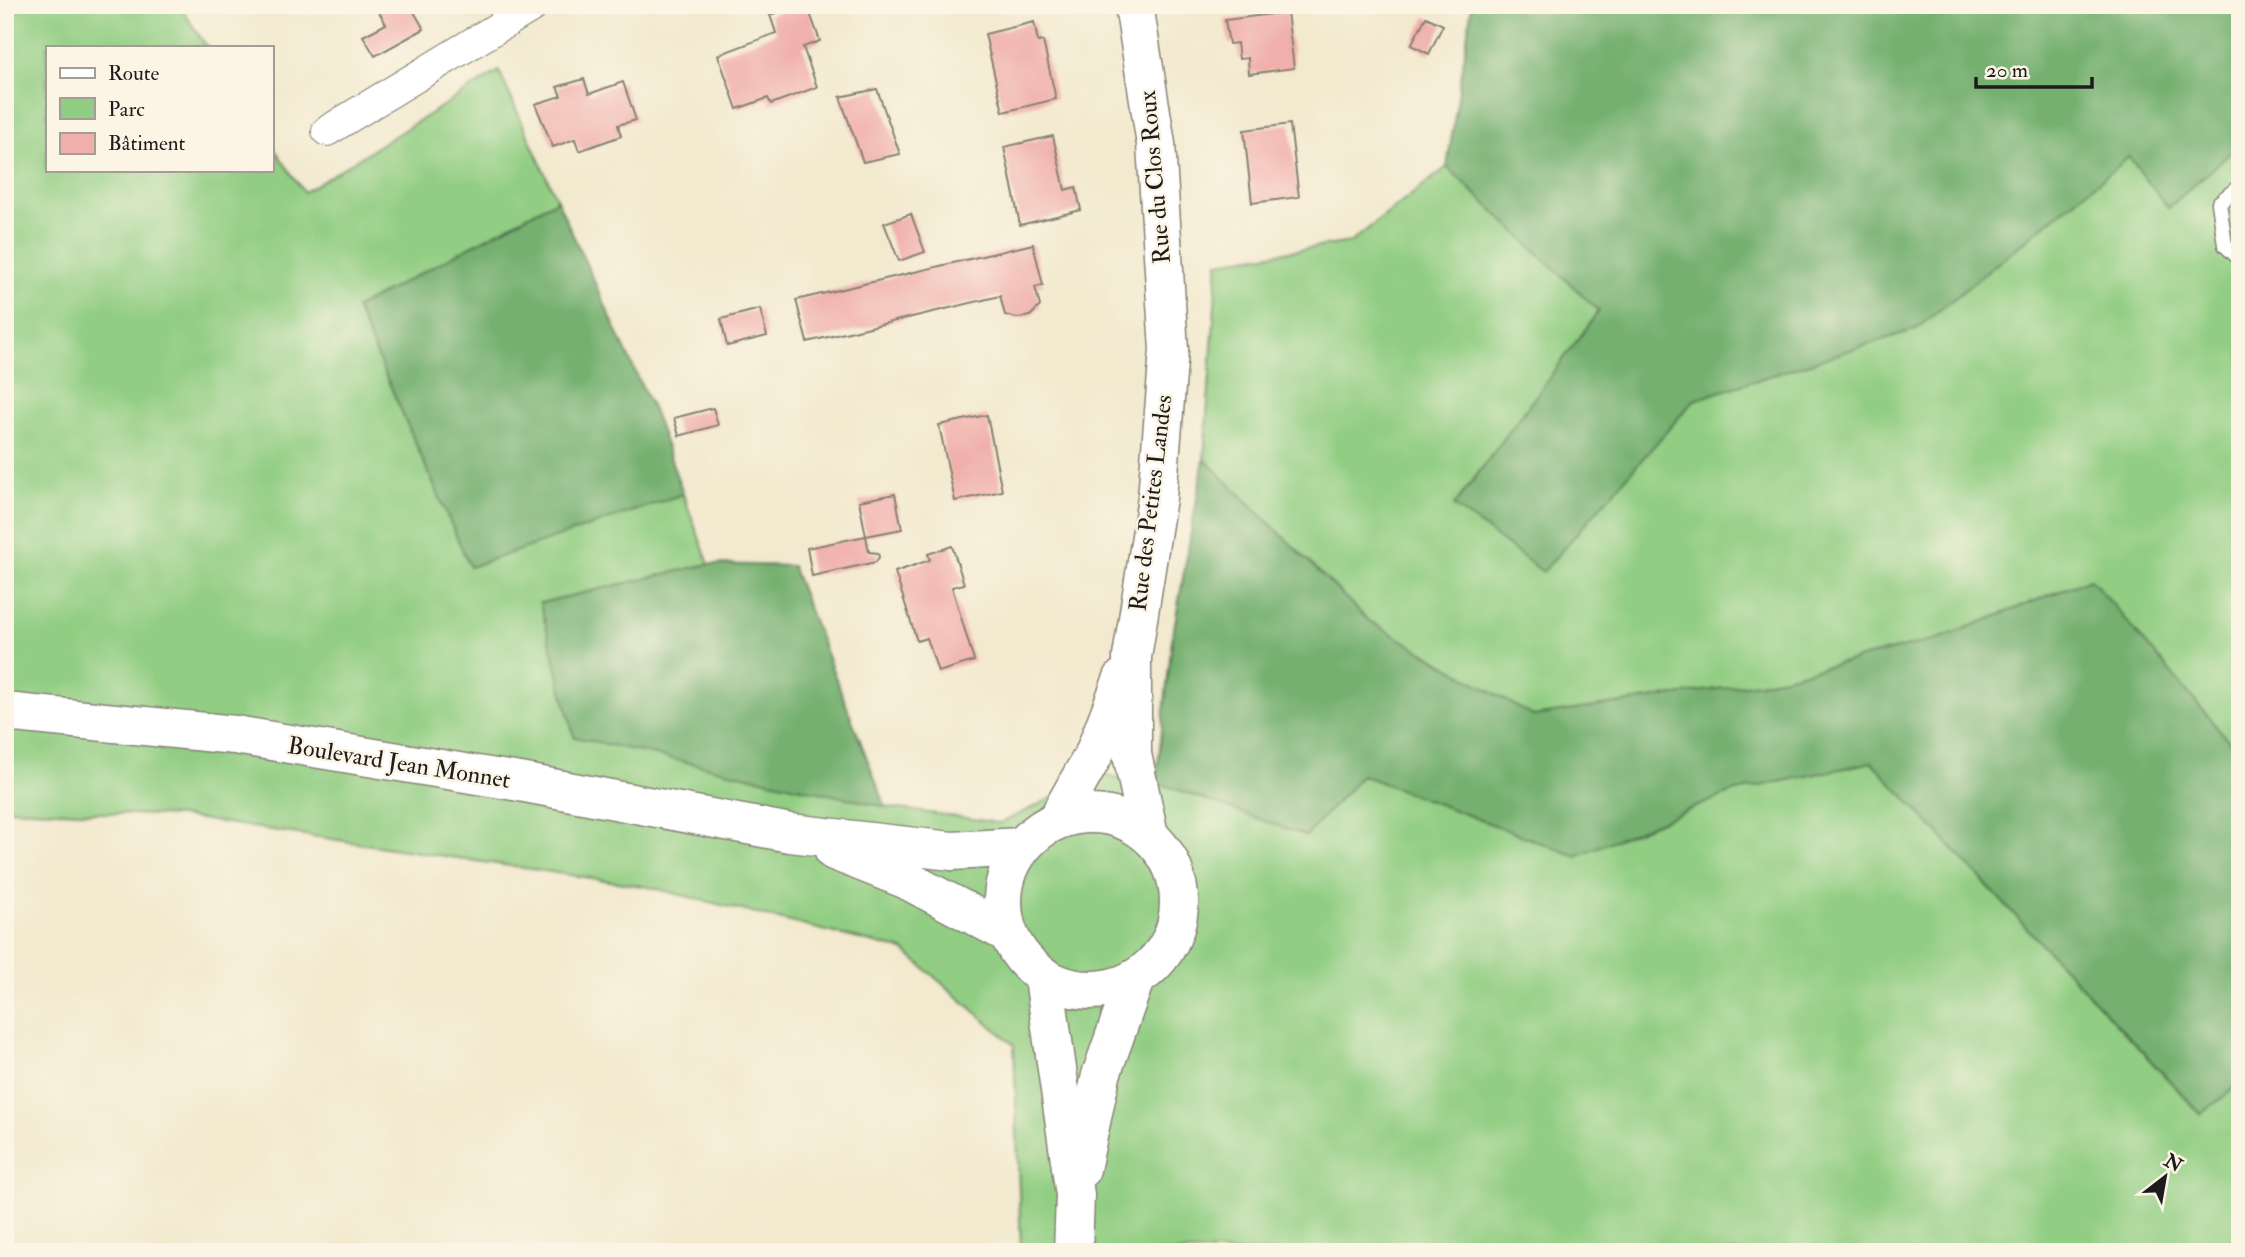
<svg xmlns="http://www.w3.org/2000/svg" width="2245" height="1257" font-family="'IM FELL Double Pica',serif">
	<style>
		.green { fill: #91cd82; stroke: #56744f; stroke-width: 2 }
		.forest { fill: #74b070; stroke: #486646; stroke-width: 2 }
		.building { fill: #f0afaa }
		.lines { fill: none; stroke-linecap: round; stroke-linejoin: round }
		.lane-casing { stroke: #878275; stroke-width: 17 }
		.street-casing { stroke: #878275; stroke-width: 32 }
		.secondary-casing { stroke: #878275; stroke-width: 41 }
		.lane { stroke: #fff; stroke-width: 14 }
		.street { stroke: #fff; stroke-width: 30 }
		.secondary { stroke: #fff; stroke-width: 38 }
		.labels { text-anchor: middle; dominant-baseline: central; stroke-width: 5; stroke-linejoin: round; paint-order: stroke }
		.street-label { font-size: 24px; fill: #1c1c1c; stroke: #fcf5e5 }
	</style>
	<rect width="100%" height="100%" fill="#fcf5e5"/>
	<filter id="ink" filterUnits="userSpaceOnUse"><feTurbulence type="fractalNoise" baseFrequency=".0143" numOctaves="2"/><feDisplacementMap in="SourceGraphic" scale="14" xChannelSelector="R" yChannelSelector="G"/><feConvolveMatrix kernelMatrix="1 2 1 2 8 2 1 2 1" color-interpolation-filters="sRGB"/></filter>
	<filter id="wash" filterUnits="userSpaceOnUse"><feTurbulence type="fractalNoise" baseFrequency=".00686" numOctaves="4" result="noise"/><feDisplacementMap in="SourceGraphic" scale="28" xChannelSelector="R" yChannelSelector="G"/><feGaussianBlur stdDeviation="1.57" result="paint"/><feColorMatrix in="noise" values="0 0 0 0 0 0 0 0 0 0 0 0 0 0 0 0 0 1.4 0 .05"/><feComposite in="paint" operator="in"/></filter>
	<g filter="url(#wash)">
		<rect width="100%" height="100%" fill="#f2e9ce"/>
		<!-- green -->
		<g class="green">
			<path d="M5,5H179L207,47H47V170H271V144L304,192L499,71L557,200L356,308L470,567L683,494L709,564L540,603L886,807L1001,823L1099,775L1156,782L1306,835L1362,775L1576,856L1732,792L1872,762L2200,1114L2240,1084V1252H1021L1014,1045L903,950L649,887L179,816L5,809Z"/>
			<path d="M2240,144V754L2090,579L1941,638L1765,682L1533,716L1368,620L1204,459L1218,262L1351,242L1447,167L1600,311L1454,505L1543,571L1694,400L1916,329L2130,156L2168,208Z"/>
		</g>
		<!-- forest -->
		<g class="forest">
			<path d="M1472,5H2240V144L2168,208L2129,157L1916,329L1694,400L1543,572L1454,506L1599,311L1447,167Z"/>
			<path d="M557,200L656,417L683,494L470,567L356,308Z"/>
			<path d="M1204,459L1368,620L1533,716L1765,682L1941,638L2091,579L2240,754V1084L2201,1114L1872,762L1732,792L1576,856L1362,775L1306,836L1156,782L1172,640Z"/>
			<path d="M709,564L792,566L886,807L574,737L540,603Z"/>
		</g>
		<g id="blocks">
			<!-- building -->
			<g class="building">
				<path d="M375,5H410L424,29L375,56L363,36L386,24Z"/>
				<path d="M796,5H807L820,41L803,47L817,87L771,104L768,98L737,109L718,55L776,33L770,15Z"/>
				<path d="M1287,12L1294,68L1249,74L1248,58L1239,59L1237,43L1229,44L1225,20Z"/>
				<path d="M1426,17L1443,25L1429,54L1411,45Z"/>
				<path d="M1034,22L1038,42L1043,41L1056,99L1003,112L985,34Z"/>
				<path d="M584,79L589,94L623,82L636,120L618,125L621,136L579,151L575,139L553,147L535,104L561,96L557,87Z"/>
				<path d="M877,89L900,154L863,162L840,97Z"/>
				<path d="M1290,124L1299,197L1252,203L1244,130Z"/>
				<path d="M1053,136L1065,190L1076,187L1081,210L1020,225L1004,147Z"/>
				<path d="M911,214L925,252L899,261L884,223Z"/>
				<path d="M1033,244L1043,285L1035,287L1040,306L1030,316L1017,318L1005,315L1000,296L807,342L796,300Z"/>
				<path d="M760,309L767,336L727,346L721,319Z"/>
				<path d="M713,408L718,425L679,436L674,418Z"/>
				<path d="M987,415L1002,491L955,501L939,425Z"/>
				<path d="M895,494L902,529L866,536L859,501Z"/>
				<path d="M866,536L869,552L878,553L879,557L876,562L812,576L807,548Z"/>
				<path d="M952,546L964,584L952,587L974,661L938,672L927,638L917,641L895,572L930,560L928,554Z"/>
			</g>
		</g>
	</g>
	<g filter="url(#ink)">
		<use href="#blocks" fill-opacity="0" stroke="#878275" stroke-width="2"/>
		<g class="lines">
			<!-- lane casing -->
			<g class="lane-casing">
				<path id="lane" d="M2240,186L2219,203L2225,245L2240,259"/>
			</g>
			<!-- street casing -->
			<g class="street-casing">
				<path id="street" d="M327,131L535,5"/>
			</g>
			<!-- secondary casing -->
			<g class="secondary-casing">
				<g id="secondary">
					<path d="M1134,5L1156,144L1169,350L1157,498L1132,657V754L1149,835"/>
					<path d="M5,712L235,735L520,782L790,833L952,851L1020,847"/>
					<circle cx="1091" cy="902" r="88"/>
					<path d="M1057,820L1094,754L1123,678"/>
					<path d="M834,851L905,879L1007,933"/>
					<path d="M1044,978L1075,1195L1073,1252"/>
					<path d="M1081,1169L1101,1075L1135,979"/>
				</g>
			</g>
			<!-- lane -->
			<use href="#lane" class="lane"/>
			<!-- street -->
			<use href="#street" class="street"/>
			<!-- secondary -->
			<use href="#secondary" class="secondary"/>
		</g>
	</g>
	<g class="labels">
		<!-- street labels -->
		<g class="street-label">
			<text transform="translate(1155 177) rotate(-95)">Rue du Clos Roux</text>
			<text transform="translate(1151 503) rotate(-83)">Rue des Petites Landes</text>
			<text transform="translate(399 763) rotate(9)">Boulevard Jean Monnet</text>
		</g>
	</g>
	<!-- margin -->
	<rect width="2245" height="1257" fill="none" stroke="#fcf5e5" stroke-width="28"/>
	<!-- legend -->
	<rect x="46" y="46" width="228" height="126" fill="#fcf5e5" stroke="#a29e95" stroke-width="2"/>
	<rect x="60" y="68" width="35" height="10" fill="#ffffff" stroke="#a29e95" stroke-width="2"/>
	<text x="108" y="80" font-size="21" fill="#1c1c1c">Route</text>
	<rect x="60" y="98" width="35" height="21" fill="#91cd82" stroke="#a29e95" stroke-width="2"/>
	<text x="108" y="116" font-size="21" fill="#1c1c1c">Parc</text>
	<rect x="60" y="133" width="35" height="21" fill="#f0afaa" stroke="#a29e95" stroke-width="2"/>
	<text x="108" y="150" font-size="21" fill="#1c1c1c">Bâtiment</text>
	<!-- north arrow -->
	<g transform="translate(2165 1177) rotate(31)" stroke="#fcf5e5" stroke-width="5" paint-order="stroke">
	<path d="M0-5L12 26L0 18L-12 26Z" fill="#1c1c1c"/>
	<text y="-10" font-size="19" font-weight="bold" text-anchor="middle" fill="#1c1c1c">N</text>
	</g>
	<!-- scale -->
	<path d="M1976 77v10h116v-10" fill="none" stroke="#1c1c1c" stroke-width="3.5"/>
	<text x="1986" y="77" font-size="21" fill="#1c1c1c" stroke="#fcf5e5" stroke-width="5" paint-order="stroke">20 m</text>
</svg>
